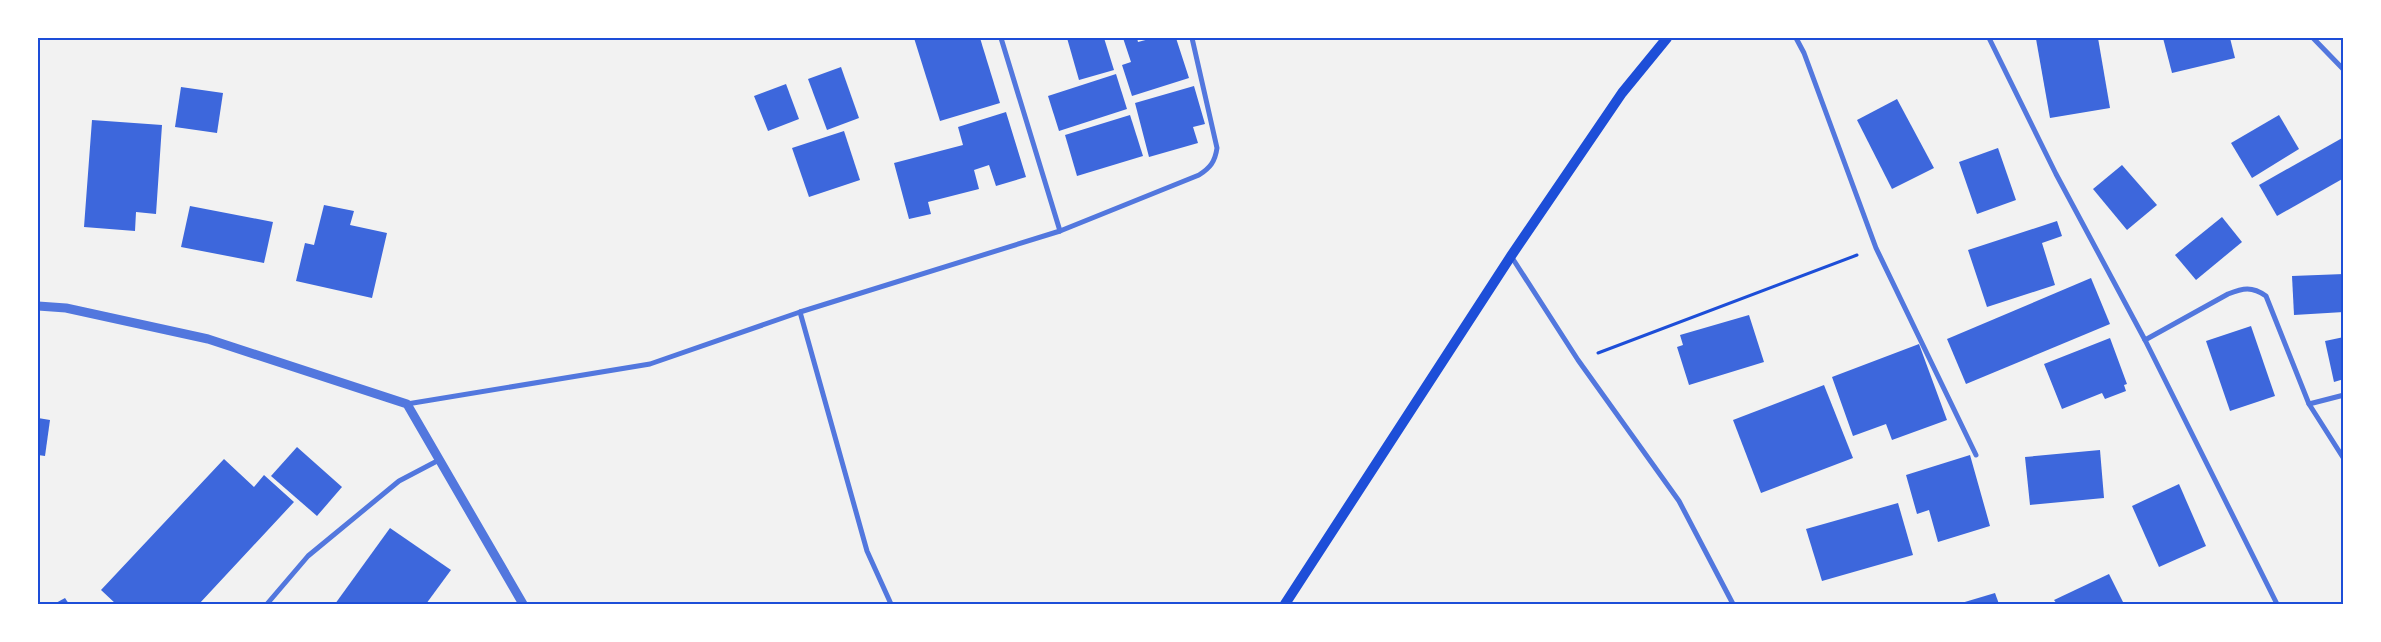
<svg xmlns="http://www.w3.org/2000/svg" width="2381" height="642" font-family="'Nunito Sans',sans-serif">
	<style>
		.building { fill: #3d67dc }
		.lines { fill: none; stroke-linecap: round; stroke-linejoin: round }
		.path { stroke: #1d4ed8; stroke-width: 3 }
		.minor { stroke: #5277de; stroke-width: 5 }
		.tertiary { stroke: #5277de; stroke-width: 9 }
		.secondary { stroke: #1d4ed8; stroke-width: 10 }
		.neatline { fill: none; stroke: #1d4ed8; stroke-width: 2 }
	</style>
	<rect width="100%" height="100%" fill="#f2f2f2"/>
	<!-- building -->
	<g class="building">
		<path d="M914,38H980L1000,103L940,121Z"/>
		<path d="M1067,38H1104L1114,70L1079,80Z"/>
		<path d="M1123,38H1137L1138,42L1153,38H1176L1189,78L1132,96L1122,65L1131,62Z"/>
		<path d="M2046,38H2098L2110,108L2050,118L2036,39Z"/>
		<path d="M2163,38H2230L2235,58L2172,73Z"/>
		<path d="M841,67L859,118L827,130L808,79Z"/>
		<path d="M1116,74L1127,109L1059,131L1048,96Z"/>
		<path d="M786,84L799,119L768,131L754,96Z"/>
		<path d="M1194,86L1205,124L1193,127L1198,143L1149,157L1135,103Z"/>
		<path d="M181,87L223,93L217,133L175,127Z"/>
		<path d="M1897,99L1934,168L1892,189L1857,120Z"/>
		<path d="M1006,112L1026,177L996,186L989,165L974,170L979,189L928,202L931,214L909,219L894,163L963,145L958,127Z"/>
		<path d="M1130,115L1143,156L1077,176L1065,135Z"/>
		<path d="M2279,115L2299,149L2252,178L2231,143Z"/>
		<path d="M92,120L162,125L156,214L136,212L135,231L84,227Z"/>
		<path d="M844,131L860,180L809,197L792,148Z"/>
		<path d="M2344,137V178L2277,216L2259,185Z"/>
		<path d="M1998,148L2016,200L1977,214L1959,162Z"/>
		<path d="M2122,165L2157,205L2127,230L2093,189Z"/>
		<path d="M324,205L354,211L350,225L387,233L372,298L296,281L305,243L314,245Z"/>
		<path d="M190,206L273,222L264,263L181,247Z"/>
		<path d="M2222,217L2242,242L2196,280L2175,255Z"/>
		<path d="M2057,221L2062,236L2042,243L2055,285L1987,307L1968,250Z"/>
		<path d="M2344,274V312L2294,315L2292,276Z"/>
		<path d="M2091,278L2110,324L1966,384L1947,339Z"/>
		<path d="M1749,315L1764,362L1689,385L1677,347L1683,345L1680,335Z"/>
		<path d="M2251,326L2275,396L2230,411L2206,341Z"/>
		<path d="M2344,337V379L2334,382L2325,341Z"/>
		<path d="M2110,338L2127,384L2124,385L2126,391L2105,399L2102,393L2062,409L2044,364Z"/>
		<path d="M1919,344L1947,420L1892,440L1886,424L1853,436L1832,377Z"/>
		<path d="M1824,385L1853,458L1761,493L1733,420Z"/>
		<path d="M38,418L50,420L45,456L38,455Z"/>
		<path d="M297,447L342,487L317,516L271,476Z"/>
		<path d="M2100,450L2104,498L2030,505L2025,457Z"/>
		<path d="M1970,455L1990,526L1938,542L1929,510L1917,514L1906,475Z"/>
		<path d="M224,459L254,487L264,475L294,502L199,604H116L101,590Z"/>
		<path d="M2179,484L2206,546L2159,567L2132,506Z"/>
		<path d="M1898,503L1913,555L1822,581L1806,529Z"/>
		<path d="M390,528L451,570L426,604H335Z"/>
		<path d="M2109,574L2124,604H2057L2054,600Z"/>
		<path d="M1995,593L1999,604H1958Z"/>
		<path d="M65,598L69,604H54Z"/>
	</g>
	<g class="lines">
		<!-- path -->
		<path class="path" d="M1598,353L1857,255"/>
		<!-- minor -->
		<g class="minor">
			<path d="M1001,38L1060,231"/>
			<path d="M1796,38L1804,53L1876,248L1976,455"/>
			<path d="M1989,38L2056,174L2145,340L2277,604"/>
			<path d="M2313,38L2344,70"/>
			<path d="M1511,256L1578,360L1679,501L1733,604"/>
			<path d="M800,312L867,551L891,604"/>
			<path d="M2145,340L2228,294C2243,288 2252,286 2266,296L2309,404L2344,459"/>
			<path d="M407,404L650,364L800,312L1060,231L1199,175C1210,168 1215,162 1217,148L1192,38"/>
			<path d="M2309,404L2344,395"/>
			<path d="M267,604L308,556L399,481L439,460"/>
		</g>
		<!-- tertiary -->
		<path class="tertiary" d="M38,306L66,308L208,339L407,404L523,604"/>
		<!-- secondary -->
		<path class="secondary" d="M1285,604L1511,256L1622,93L1667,38"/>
	</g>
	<!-- border -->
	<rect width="2381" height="642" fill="none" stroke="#ffffff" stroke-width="78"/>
	<rect x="39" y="39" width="2303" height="564" class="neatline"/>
</svg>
